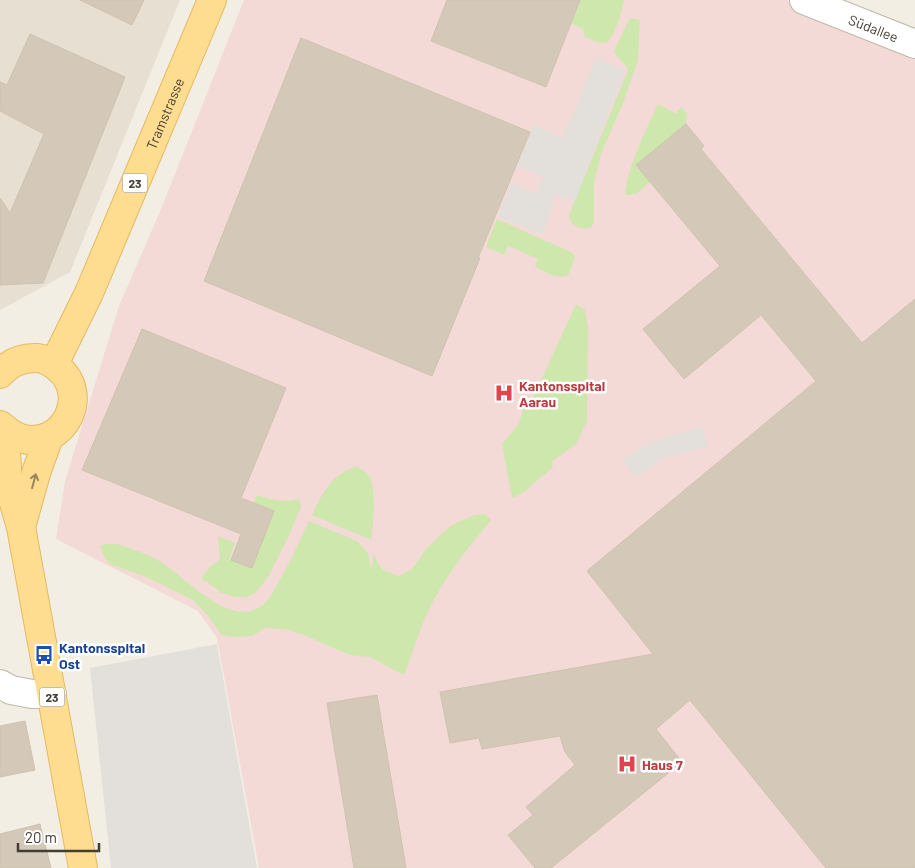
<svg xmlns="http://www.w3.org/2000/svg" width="915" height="868" font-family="Barlow,sans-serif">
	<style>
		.residential { fill: #e6dfd2 }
		.medical { fill: #f3dad7 }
		.green { fill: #cee7ac }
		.parking { fill: #e3e0dc }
		.building { fill: #d4c9b9; stroke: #cfc1ad }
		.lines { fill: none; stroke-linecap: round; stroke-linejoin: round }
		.minor-casing { stroke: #c0b8aa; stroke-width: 30 }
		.primary-casing { stroke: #e4ba60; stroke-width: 30 }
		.minor { stroke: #fff; stroke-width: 28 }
		.primary { stroke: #ffdd90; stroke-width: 28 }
		.oneway { stroke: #98855d }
		.labels { text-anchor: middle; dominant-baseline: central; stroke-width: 5; stroke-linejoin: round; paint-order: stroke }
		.shield { fill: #fff; stroke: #7c7771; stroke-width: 1 }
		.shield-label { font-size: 12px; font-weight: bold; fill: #443d34 }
		.street-label { font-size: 14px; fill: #443d34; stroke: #fff }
		.health-label { font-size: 14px; font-weight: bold; fill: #be3a42; stroke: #fff; text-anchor: start }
		.transit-label { font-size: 14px; font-weight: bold; fill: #164399; stroke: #fff; text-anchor: start }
	</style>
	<rect width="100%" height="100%" fill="#f2eee4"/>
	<!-- residential -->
	<path class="residential" d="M0,0H180L70,272L0,310Z"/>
	<!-- medical -->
	<path class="medical" d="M244,0H804L915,44V868H259L217,638L198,611L56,539L65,481L119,306L161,209Z"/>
	<!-- green -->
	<g class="green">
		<path d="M573,0H624C621,15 617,29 608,42L599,43L585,37L583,29L571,23Z"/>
		<path d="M630,18L640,20L638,60L623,103L601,154L594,183V222L591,227L586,229L580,228L571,223L569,215L628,70C625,62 617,59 614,51Z"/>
		<path d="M658,104L676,114L681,107L687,114L686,124L636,165L650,182L636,194L625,195C628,166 646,130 658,104Z"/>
		<path d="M497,219L571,252L575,256V258L568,275C558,281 544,271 535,267L538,259L508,246L504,255L486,247Z"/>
		<path d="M576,304L585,310L588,327L587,421L576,444L551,462L553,467L524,492L512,498L502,444C510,434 524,422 522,408L533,398Z"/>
		<path d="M357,466C361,469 367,472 369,476C377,489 373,525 371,540L312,515C323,492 331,475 357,466Z"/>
		<path d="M257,495C272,500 283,503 299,499L301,507L290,533L268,577L256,592L247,597H234L222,593L201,578L211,566L220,560L218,536L235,543L229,559L252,568L274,511L253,503Z"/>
		<path d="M485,514L491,520C471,544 452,568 436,596C422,620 414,649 404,675L370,657L350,655L304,635L286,629L265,628L252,636L232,637L222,635L208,616L193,600L144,576L110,564L105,558L100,546C112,541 118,544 129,548C140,552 151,556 161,562C188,579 234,634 266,602C271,597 275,589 278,583C290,563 299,542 309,521L357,541L368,553L371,569L374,553C379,570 383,570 399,576L412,569L428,547L450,526L474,515Z"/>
	</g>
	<!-- parking -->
	<g class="parking">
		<path d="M596,58L625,70L575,201L555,194L543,235L498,217L511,183L536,194L543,176L516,166L533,124L563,138Z"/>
		<path d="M702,426L708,447L663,458L636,477L621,460L651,442Z"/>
		<path d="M217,644L257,868H111L90,668Z"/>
	</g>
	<!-- building -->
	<g class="building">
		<path d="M80,0H144L132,25Z"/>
		<path d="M447,0H580L546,87L431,41Z"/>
		<path d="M30,34L125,77L43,283L0,285V198L10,213L44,134L0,111V82L7,85Z"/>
		<path d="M301,38L530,132L478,258H480L432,376L204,281Z"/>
		<path d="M686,124L704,146L701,149L862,343L915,299V868H826L690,700L656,729L682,762L551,868H535L508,835L533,815L526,807L575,765L565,752L560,736L482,749L479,738L450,743L440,692L653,654L587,571L816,381L761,315L684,379L643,329L720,266L636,165Z"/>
		<path d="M142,329L286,388L241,498L274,511L252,568L231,560L241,534L82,470Z"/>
		<path d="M377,695L406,868H354L327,703Z"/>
		<path d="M25,721L35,770L0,777V726Z"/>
		<path d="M40,824L51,868H0V834Z"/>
	</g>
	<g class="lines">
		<!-- minor casing -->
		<g class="minor-casing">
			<g id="minor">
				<path id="s1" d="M804,0L915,44"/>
				<path d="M0,684L11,690L32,694H52"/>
			</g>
		</g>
		<!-- primary casing -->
		<g class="primary-casing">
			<g id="primary">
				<path id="s2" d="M54,364L89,293L212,0"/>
				<path d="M0,374C10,362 22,357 38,358C45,359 52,363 58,368C91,395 64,448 23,439C14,437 7,431 0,425"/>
				<path d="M0,426L6,452L8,483L21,527L83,868"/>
				<path d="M21,527L37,470L49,437"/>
			</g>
		</g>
		<!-- minor -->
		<use href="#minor" class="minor"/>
		<!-- primary -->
		<use href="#primary" class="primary"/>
	</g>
	<!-- one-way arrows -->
	<defs><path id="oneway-shaft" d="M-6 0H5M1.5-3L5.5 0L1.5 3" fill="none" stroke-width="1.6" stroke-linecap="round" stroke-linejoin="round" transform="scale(1.25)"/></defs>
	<use class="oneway" href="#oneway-shaft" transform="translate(34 481) rotate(-75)"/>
	<!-- icons -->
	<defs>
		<g id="hospital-bare" transform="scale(1.5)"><path d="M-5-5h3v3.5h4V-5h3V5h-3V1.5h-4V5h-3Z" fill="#e0444e" stroke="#fff" stroke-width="2.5" paint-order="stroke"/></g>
		<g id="bus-bare" transform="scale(1.5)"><path d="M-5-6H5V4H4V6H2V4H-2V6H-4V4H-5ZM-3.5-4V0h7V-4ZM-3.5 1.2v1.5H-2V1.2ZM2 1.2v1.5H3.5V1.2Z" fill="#1a4fb4" stroke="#fff" stroke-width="2.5" paint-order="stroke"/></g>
	</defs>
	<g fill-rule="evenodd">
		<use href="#hospital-bare" x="504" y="393"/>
		<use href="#bus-bare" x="44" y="655"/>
		<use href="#hospital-bare" x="627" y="764"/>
	</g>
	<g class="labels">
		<!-- shield labels -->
		<g class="shield">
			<rect x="122.5" y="173.5" width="25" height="19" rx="4"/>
			<rect x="39.5" y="687.5" width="25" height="19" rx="4"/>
		</g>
		<g class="shield-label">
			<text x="135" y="183">23</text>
			<text x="52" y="697">23</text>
		</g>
		<!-- street labels -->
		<g class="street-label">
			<text stroke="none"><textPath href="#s1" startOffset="75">Südallee</textPath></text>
			<text stroke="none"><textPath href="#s2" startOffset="274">Tramstrasse</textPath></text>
		</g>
		<!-- health labels -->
		<g class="health-label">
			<text x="519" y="385">Kantonsspital<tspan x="519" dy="16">Aarau</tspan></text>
			<text x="642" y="764">Haus 7</text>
		</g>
		<!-- transit labels -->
		<g class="transit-label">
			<text x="59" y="647">Kantonsspital<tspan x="59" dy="16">Ost</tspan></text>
		</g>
	</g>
	<!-- scale -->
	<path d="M18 843v8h81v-8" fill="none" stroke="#443d34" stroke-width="2.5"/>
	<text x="25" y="843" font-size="15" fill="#443d34" stroke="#ffffff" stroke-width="4" paint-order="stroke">20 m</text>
</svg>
